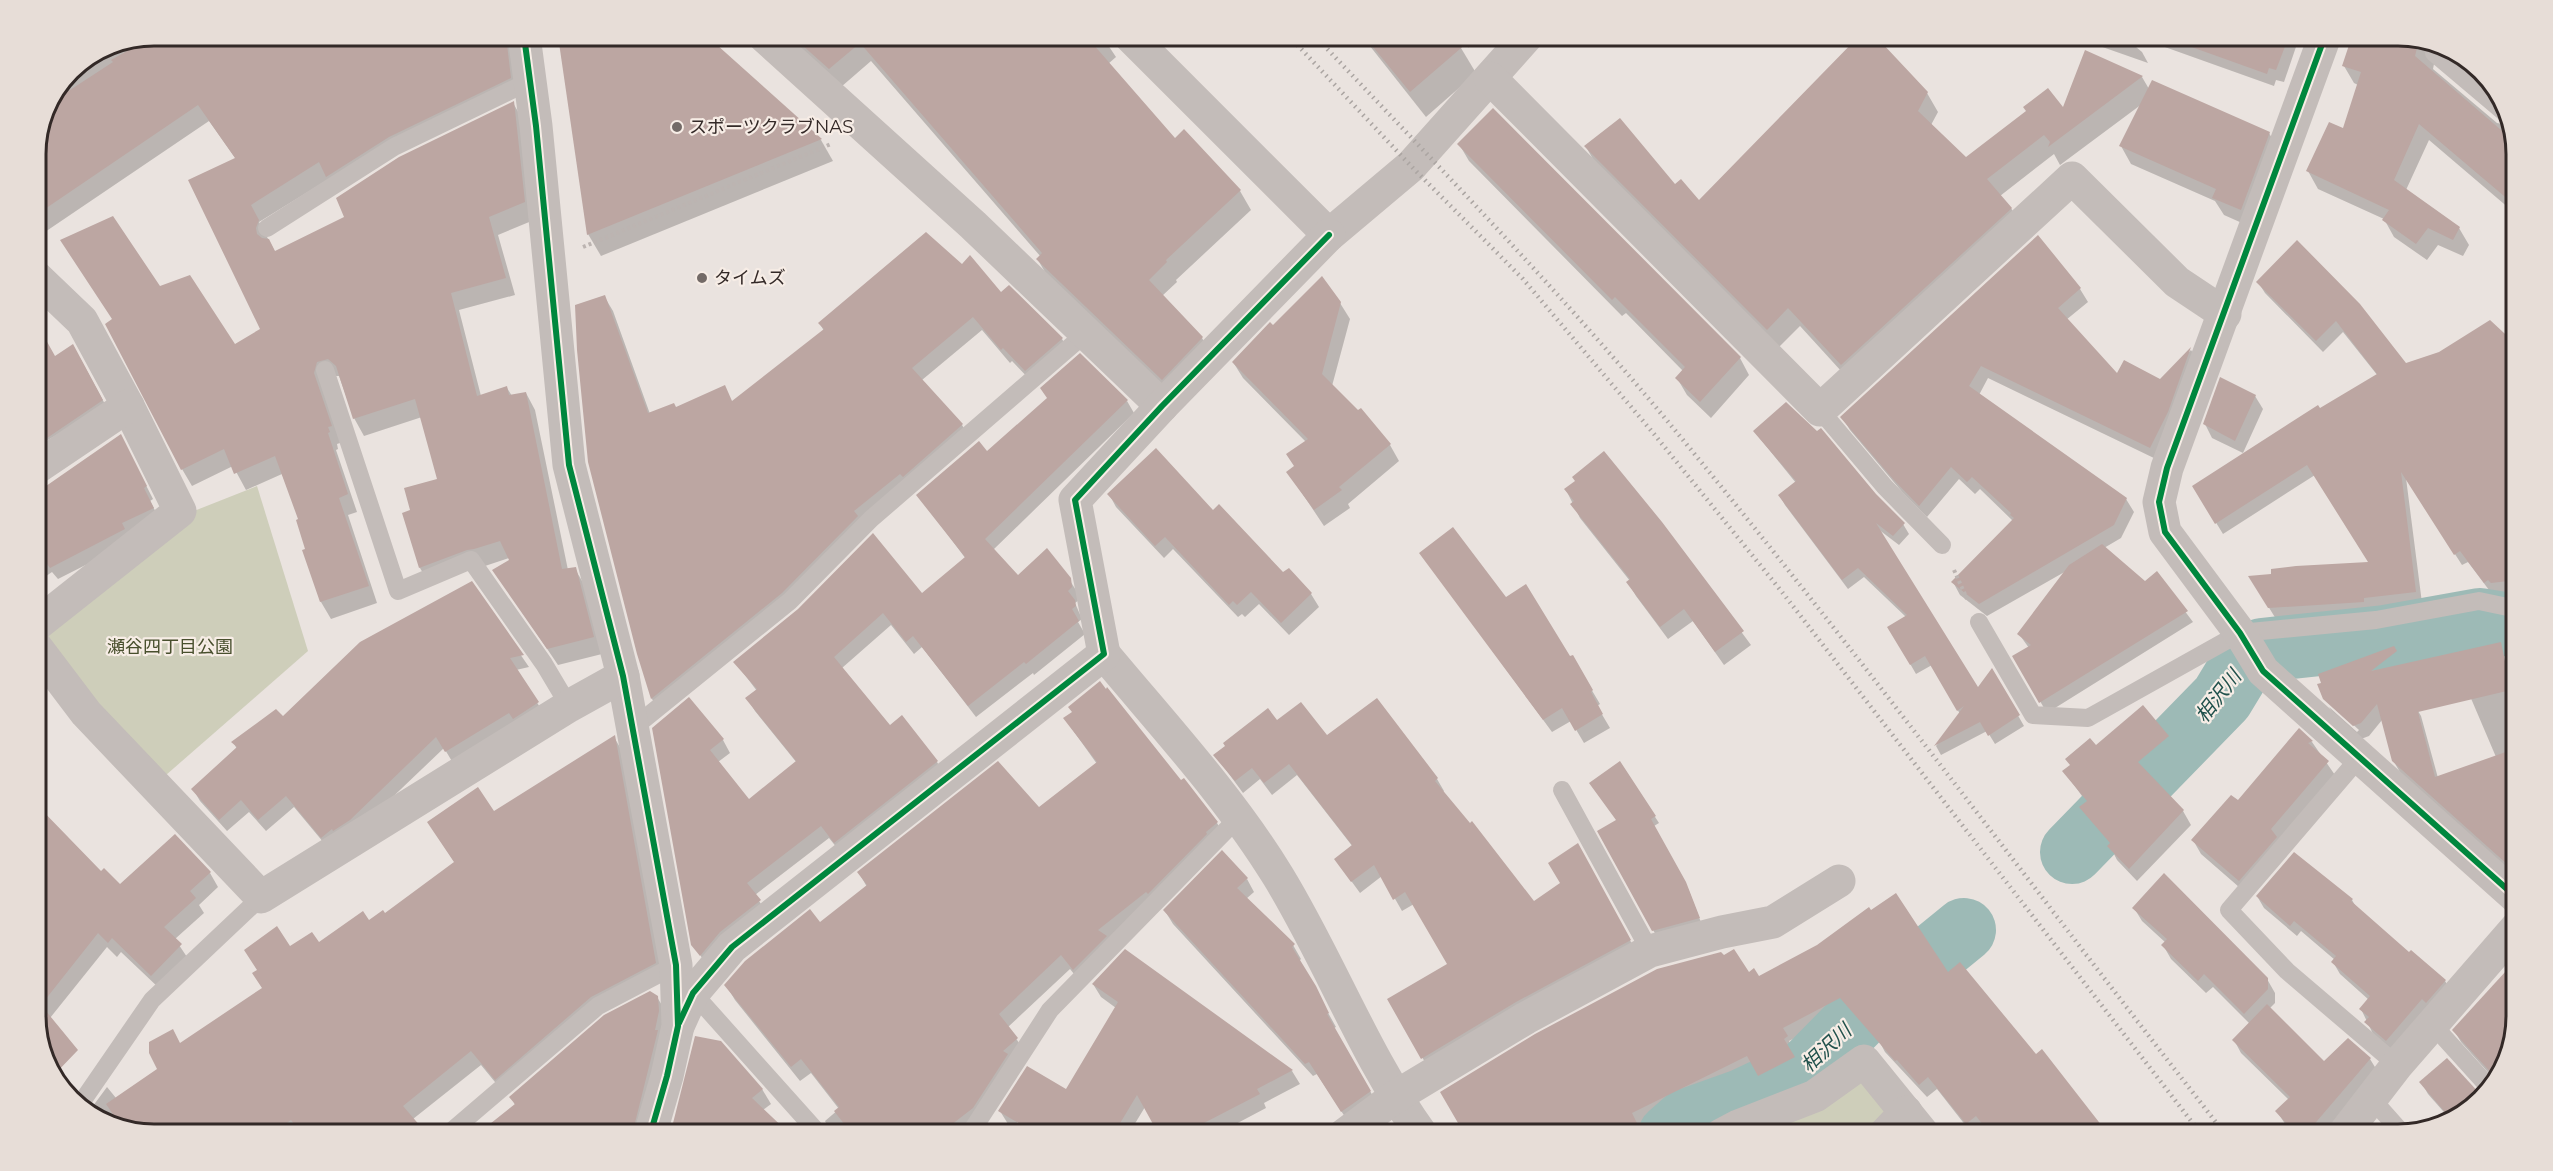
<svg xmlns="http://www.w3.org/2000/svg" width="2553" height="1171" font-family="Montserrat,'Noto Sans JP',sans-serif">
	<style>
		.green { fill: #ceceba }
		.shadow { fill: #0003 }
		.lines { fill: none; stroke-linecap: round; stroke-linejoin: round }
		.river { stroke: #9dbab6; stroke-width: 64 }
		.building { fill: #bca6a2 }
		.path { stroke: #bcb4b1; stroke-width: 4; stroke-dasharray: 3 3; stroke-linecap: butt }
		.service { stroke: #c3bcb9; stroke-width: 18 }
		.minor { stroke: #c3bcb9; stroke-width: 33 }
		.rail { stroke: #aba5a2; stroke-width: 4.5; stroke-dasharray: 1.5 4.5; stroke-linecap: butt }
		.cycleway-casing { stroke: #f7ede6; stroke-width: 10 }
		.cycleway { stroke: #00873e; stroke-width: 6 }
		.poi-dot { fill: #736a67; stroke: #f7ede6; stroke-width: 2 }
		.labels { text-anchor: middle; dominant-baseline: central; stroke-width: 4.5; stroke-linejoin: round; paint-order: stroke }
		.poi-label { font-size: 18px; fill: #332927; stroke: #f7ede6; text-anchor: start }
		.park-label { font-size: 18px; fill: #484f2d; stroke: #f7ede6 }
		.water-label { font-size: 20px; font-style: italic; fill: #21514c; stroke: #f7ede6 }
		.rim { fill: none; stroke: #332927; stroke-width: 3 }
	</style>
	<rect width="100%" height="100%" fill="#eae3df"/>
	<!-- green -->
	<g class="green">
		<path d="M257,486L308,651L166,775L105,715L40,632L194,511Z"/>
		<path d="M1862,1071L1898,1108L1872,1135H1790L1776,1120Z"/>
	</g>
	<!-- shadow -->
	<g class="shadow">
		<path d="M154,36H521L520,95L329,179L259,222L275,252L346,218L513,103L523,120L534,220L498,235L515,295L459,310L481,396L507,388L512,396L526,393L535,410L568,570L575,569L585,586L602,654L558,665L494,570L511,561L509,558L485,566H477L430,585L420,568L404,514L412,511L438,480L422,417L364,436L354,418L339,376H332L340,443L337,444L338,449L336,450L357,512L348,515L377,603L331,619L321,602L304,551L307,550L300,520L282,474L246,490L233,466L192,486L182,469L159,288L235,346L262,330L236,159L209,121L42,234L36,225V147L45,109L71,70L109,45Z"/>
		<path d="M560,36H704L821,140L833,161L601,256L588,234Z"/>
		<path d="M782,36H1102L1116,57L1108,64L1175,140L1240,191L1251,210L1176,280L1177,282L1162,296L1202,338L1213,357L1173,398L1049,279L1038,260L1041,257L871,61L841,87Z"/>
		<path d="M1362,36H1450L1461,48L1476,73L1426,117Z"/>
		<path d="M1861,36H1870L1927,93L1938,112L1931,125L1966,159L2064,110L2094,55L2142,77L2149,89L2269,133L2279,151L2251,227L2224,215L2215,201L2131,164L2121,146L2142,104L2060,165L2054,154L2000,196L2011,208L2022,227L1852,383L1800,326L1778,348L1597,166L1586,147L1675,186L1699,202Z"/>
		<path d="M2071,36H2123L2142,52L2148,63Z"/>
		<path d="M2134,36H2295L2298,41L2284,82L2276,80L2274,86Z"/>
		<path d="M2353,36H2399L2444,45L2497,88L2502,103L2434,64L2433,69L2497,123L2509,125L2517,147V215L2429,140L2406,190L2459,228L2469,245L2463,256L2438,245L2427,260L2394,237L2384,219L2318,189L2308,171L2344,130L2358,85L2354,83L2344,66Z"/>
		<path d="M1459,144L1740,358L1749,375L1711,418L1687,395L1677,378L1683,371L1626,313L1622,316L1469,161Z"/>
		<path d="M2038,237L2080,289L2088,302L2066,320L2117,376L2160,381L2191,350L2198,361L2158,460L1988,378L1979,395L2126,499L2134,512L2121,538L2104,548L2145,583L2157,574L2193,622L2047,713L2014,657L2029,648L2019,634L2068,570L1987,616L1960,595L1953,582L2013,521L1980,489L1975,494L1959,479L1927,517L1903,493L1850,430L1842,417Z"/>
		<path d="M2297,242L2406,365L2517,458V592L2499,594L2496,591L2492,594L2468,562L2462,565L2406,478L2422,603L2369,610V613L2276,619L2250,577L2370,564L2315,475L2223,534L2201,498L2320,410L2378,376L2343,332L2323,352L2265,293L2258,282Z"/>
		<path d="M962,266L1062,339L1070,353L1034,384L1012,361L1010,363L982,330L922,380L962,425L970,439L660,712L652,699L638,654L604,296L613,311L650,414L733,402L824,331L820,324Z"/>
		<path d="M1340,303L1350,319L1332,386L1390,445L1399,461L1348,504L1350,508L1324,526L1288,472L1295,467L1306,442L1243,378L1233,362L1273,327Z"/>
		<path d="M36,325L54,358H80L106,406L36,447Z"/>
		<path d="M2255,396L2263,409L2243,453L2212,438L2205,424Z"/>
		<path d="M1127,401L1134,413L993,550L1018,577L1069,579L1077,592L1079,600L1075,603L1082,619L1078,622L1085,634L1034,675L1033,673L976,717L922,647L914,654L891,625L842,668L890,727L937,762L944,774L842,854L829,838L755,895L767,913L708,967L693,944L689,699L723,740L730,753L718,762L749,801L797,763L755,711L747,698L757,691L735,662L922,595L966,559L918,495L987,453Z"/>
		<path d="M1754,431L1875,495L1903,524L1909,534L1899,545L1878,529L1978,690L1992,670L2024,726L1995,744L1987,731L1941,755L1936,746L1960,714L1932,665L1916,674L1889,627L1906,617L1864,577L1848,589L1785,505L1780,496L1796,483Z"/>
		<path d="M127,448L153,499L150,501L160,520L131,542L58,579L52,572L36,583V495Z"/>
		<path d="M1566,490L1661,523L1751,645L1724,665L1693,621L1668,639L1636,596L1628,582L1630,581L1580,518Z"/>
		<path d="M1109,494L1213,512L1283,574L1288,570L1311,594L1319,607L1289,635L1259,604L1245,617L1242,614L1238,617L1173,549L1164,558L1116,507Z"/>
		<path d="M1421,553L1505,599L1570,658L1572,657L1600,704L1597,706L1610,728L1584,743L1571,721L1552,732Z"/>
		<path d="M471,583L529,667L516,670L545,715L453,763L444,748L356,832L329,849L294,807L266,831L249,812L227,831L200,801L193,789L237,749L233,742L283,718Z"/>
		<path d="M2393,647L2404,666L2414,704L2421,716L2438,778L2496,757L2464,682L2517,660V878L2401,774L2393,760L2382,720L2369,736L2361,739L2333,713L2329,707L2357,732L2359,730L2326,700Z"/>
		<path d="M1065,719L1180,782L1183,780L1217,823L1225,837L1082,984L1070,969L1008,1027L1026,1053L965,1135H832L825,1121L839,1109L811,1073L800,1081L735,1000L726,985L820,924L867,887L859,873L1039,809L1097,764Z"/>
		<path d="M1277,722L1327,737L1437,779L1444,791L1442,793L1534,903L1562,884L1578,846L1637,953L1430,1071L1389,999L1449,964L1414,904L1402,911L1382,876L1360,893L1336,860L1353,847L1297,775L1272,795L1260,779L1243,793L1215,755Z"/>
		<path d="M2299,730L2312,742L2335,775L2247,894L2201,854L2193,840L2238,803Z"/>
		<path d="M614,737L622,751L664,978L599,1012L504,1093L481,1065L413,1119L426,1135H154L109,1126L90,1110L107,1087L116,1098L159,1069L180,1045L263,989L254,974L290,948L318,944L384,915L455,863L429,823L493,813Z"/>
		<path d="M2168,737L2175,750L2147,774L2183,811L2191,825L2137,881L2117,860L2110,846L2089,821L2081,808L2087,803L2064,771L2096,747Z"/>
		<path d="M1620,763L1659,823L1654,826L1689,891L1702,925L1657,937L1599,832L1617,821Z"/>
		<path d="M36,806L101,873L120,886L210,873L218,887L199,905L204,913L175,939L189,960L160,989L121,952L117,957L107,947L50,1018L74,1052L51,1069L36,1025Z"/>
		<path d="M1247,879L1254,892L1246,899L1293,945L1301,959L1299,961L1336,1027L1334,1028L1378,1105L1351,1126L1317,1074L1313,1076L1173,924L1165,911Z"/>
		<path d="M2257,896L2352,900L2356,907L2409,955L2445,981L2452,992L2393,1051L2373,1034L2361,1009L2369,1000L2340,974L2333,962L2335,960L2301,931L2297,936L2264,908Z"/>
		<path d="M2134,908L2267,979L2275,993V1003L2269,1009L2324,1063L2370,1059L2378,1072L2324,1135H2294L2285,1124L2277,1111L2289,1100L2241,1053L2234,1040L2250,1024L2213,987L2206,993L2171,959L2163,945L2166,943L2142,921Z"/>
		<path d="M1125,951L1292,1071L1300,1084L1264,1103L1266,1108L1215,1135H1160L1145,1107L1128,1135H1029L1022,1124L1028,1113L1012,1127L1008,1124L1000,1111L1067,1091L1116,1008L1101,997L1093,984Z"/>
		<path d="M2517,961V1017L2508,1062L2494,1079L2461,1042L2454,1030Z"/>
		<path d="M1748,974L1758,978L1948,974L2036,1056L2107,1135H1990L1984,1128L1973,1135L1937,1089L1927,1097L1885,1052L1878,1039L1903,1015L1869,1033L1849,1010L1789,1041L1794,1050L1790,1052L1801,1070L1777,1083L1770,1076L1763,1081L1756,1069L1638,1126L1642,1135H1467Z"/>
		<path d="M657,997L666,1012L642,1135H503L515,1105L511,1097Z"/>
		<path d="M2421,1082L2480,1096L2464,1115L2450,1119L2428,1094Z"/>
		<path d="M762,1089L771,1104L763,1110L671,1135Z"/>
		<path d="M1391,1125L1398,1135H1377Z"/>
		<path d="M2374,1128L2381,1135H2368Z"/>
	</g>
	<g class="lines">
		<!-- river -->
		<g class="river">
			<path d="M2072,852L2222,698L2242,665L2262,650L2385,637L2480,620L2517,626"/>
			<path d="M1670,1135L1686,1121L1742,1101L1806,1071L1867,1009L1964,930"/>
		</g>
	</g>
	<!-- building -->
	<g class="building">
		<path d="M154,36H506L511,78L389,137L326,177L319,162L251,205L259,220L256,228L257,234L262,238L269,239L275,251L344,217L336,198L399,157L514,101L525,202L489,217L506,278L451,293L477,396L507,386L509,395L526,392L562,569L576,567L594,637L547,649L492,570L509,560L500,541L474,549L467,550L419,568L402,513L410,510L404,488L437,479L415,399L353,419L336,366L328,359L317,362L314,373L332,426L328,427L330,432L328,433L348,494L339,498L369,586L320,602L302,550L305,549L296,520L298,519L275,456L234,474L224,449L181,470L105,324L112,319L60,240L113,216L160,286L190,275L235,344L260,329L188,180L235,158L198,105L36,215V147L45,109L62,84L67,92L113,62L111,60Z"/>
		<path d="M558,36H707L822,139L587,235Z"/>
		<path d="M792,36H1086L1175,138L1184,129L1241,190L1166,260L1167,262L1149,280L1203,337L1162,380L1036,259L1042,253L860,43L829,69Z"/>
		<path d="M1364,36H1475L1410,92Z"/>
		<path d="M1859,36H1873L1882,43L1928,92L1918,111L1966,157L2026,111L2023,107L2048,88L2063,107L2085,50L2143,76L2048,147L2050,142L2044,135L1987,179L2012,208L1841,365L1788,308L1767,330L1584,146L1620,118L1675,184L1681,179L1699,200Z"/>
		<path d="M2173,36H2289L2276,70L2269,68L2267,74L2172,40Z"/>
		<path d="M2352,36H2382L2417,48L2415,56L2515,142L2517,207L2419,124L2394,180L2460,227L2453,240L2428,228L2416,244L2382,220L2389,210L2306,171L2329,122L2343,128L2361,72L2342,66Z"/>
		<path d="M2152,80L2270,132L2241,210L2212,198L2216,189L2119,146Z"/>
		<path d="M1493,108L1741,357L1700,402L1675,378L1685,367L1615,297L1612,300L1457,144Z"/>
		<path d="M926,232L962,264L970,255L1001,292L1009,285L1063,338L1025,371L1003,348L1001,350L973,317L912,368L963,424L903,477L900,474L854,511L858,516L782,593L651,699L637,654L588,462L577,350L575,305L605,295L648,413L674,403L676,407L725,385L732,401L824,329L818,323Z"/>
		<path d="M2038,235L2081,288L2058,308L2117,373L2124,360L2160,379L2191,347L2168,412L2150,448L1981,366L1969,386L2127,498L2114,525L1979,604L1951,582L2014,518L2010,515L2011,513L1972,477L1967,482L1951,467L1919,506L1893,479L1840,417Z"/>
		<path d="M2297,240L2360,304L2406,363L2439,352L2490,320L2517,345V580L2491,583L2488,580L2484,583L2460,551L2454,555L2401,472L2416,592L2364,598V602L2268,608L2248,576L2271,574V569L2296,566L2368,562L2307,465L2215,524L2192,486L2318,405L2320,408L2377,374L2336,321L2316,341L2256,282Z"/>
		<path d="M1322,276L1341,302L1322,374L1358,410L1361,408L1391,444L1339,487L1342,490L1314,510L1286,472L1294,466L1286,454L1308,439L1232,362L1270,322L1273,325Z"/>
		<path d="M36,322L55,356L73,344L103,400L47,438L36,421Z"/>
		<path d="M1080,353L1128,400L985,539L1018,575L1047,548L1071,578L1072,587L1068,591L1075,600L1076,606L1072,609L1079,621L1026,664L1024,662L968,706L913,636L906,642L883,613L834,657L890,725L902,715L938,761L834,843L821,826L747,883L761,900L720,932L700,956L691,945L652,728L689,697L724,739L710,750L749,799L796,761L745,698L757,689L733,662L798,609L873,533L922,593L965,557L916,495L979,441L987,451L1047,398L1040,388Z"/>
		<path d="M2220,377L2256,395L2235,441L2203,424Z"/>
		<path d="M1786,402L1817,431L1821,428L1876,494L1905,523L1893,536L1876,523L1978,687L1992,668L2020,715L1988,736L1980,722L1934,746L1964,706L1957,711L1925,656L1910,665L1887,627L1907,615L1858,568L1842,580L1778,495L1796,481L1753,431Z"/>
		<path d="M121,434L147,486L144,488L154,508L122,523L125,529L50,568L36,549V493Z"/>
		<path d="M1156,448L1213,510L1219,504L1283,572L1289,568L1312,593L1281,623L1251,592L1237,605L1233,601L1229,605L1165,537L1155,546L1107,494Z"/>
		<path d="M1604,451L1662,522L1744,631L1715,652L1684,609L1660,627L1626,582L1630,579L1570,504L1574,501L1564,489L1575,481L1572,477Z"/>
		<path d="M1453,527L1506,597L1526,584L1570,656L1573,655L1593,690L1591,692L1603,714L1575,731L1562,708L1543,720L1419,553Z"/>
		<path d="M2102,544L2145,581L2157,571L2188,611L2039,703L2012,656L2031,645L2017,634L2069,565Z"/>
		<path d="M472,581L524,655L510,658L539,702L513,719L509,713L445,752L436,737L350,820L333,831L332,829L321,838L286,796L258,820L241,800L219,820L191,789L237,747L231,742L276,709L283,716L360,642Z"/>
		<path d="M2501,642L2511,690L2418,712L2435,777L2517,748V873L2392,761L2377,704L2361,723L2353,726L2323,699L2317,684L2321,683L2318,674L2394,646L2397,651L2371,671Z"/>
		<path d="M1100,681L1106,689L1107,687L1181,780L1184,778L1218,822L1206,832L1207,834L1148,894L1146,892L1098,930L1107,936L1073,970L1061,955L999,1014L1018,1038L1003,1051L1008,1054L973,1108L938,1135H853L834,1111L839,1107L801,1059L791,1067L724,985L745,961L810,909L820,922L867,885L857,872L998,761L1039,807L1097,762L1063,718L1072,712L1068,707Z"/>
		<path d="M1377,698L1438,778L1435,781L1470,823L1472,821L1534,901L1560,883L1548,863L1578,843L1631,940L1516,1002L1421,1059L1387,999L1447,964L1405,892L1393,900L1374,865L1351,882L1334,859L1352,845L1289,764L1264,783L1252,768L1235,781L1213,755L1225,746L1223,743L1268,708L1277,720L1301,702L1327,735Z"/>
		<path d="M2143,705L2169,736L2138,762L2184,810L2129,869L2107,846L2110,843L2079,807L2087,801L2062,771L2070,765L2065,759L2090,738L2096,745Z"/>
		<path d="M2299,728L2313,741L2308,743L2329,761L2271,829L2277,837L2239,881L2191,840L2231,795L2238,800Z"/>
		<path d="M615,735L656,963L591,997L495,1080L471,1051L403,1106L428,1135H303L291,1120L270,1135H154L123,1129L106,1104L157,1069L149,1053V1042L173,1029L180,1043L262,988L252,973L257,970L244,950L277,926L290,946L312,932L319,942L363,911L369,920L383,910L385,913L454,862L427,822L478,787L494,811Z"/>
		<path d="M1620,761L1656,816L1651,819L1686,882L1700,918L1652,931L1597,831L1616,820L1589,783Z"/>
		<path d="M36,804L101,871L104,868L120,884L175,834L211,872L190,891L196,898L164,927L182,944L151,976L112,938L108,943L98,933L41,1005L78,1050L54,1075L36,1025Z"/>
		<path d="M1222,850L1248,878L1237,888L1295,944L1292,947L1316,986L1329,1013L1327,1014L1371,1091L1341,1112L1309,1062L1305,1064L1163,910Z"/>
		<path d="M2294,852L2353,899L2351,901L2409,952L2411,950L2446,980L2426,1003L2422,999L2386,1041L2364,1022L2369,1017L2359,1009L2370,996L2331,962L2336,956L2294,921L2290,926L2256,896Z"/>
		<path d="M2164,873L2268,978V989L2244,1014L2204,974L2198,981L2161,945L2167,939L2132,908Z"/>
		<path d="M1896,893L1948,972L1960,962L2036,1054L2042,1049L2109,1135H1991L1976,1116L1966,1124L1928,1077L1919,1085L1897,1060L1895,1061L1840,998L1783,1028L1788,1036L1784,1039L1795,1057L1758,1076L1747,1056L1632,1113L1639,1127L1624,1135H1465L1440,1092L1535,1034L1657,969L1721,952L1724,955L1734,949L1749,972L1754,968L1759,976L1817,945L1869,907L1871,910Z"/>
		<path d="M1125,949L1293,1070L1257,1089L1260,1094L1202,1124L1208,1135H1159L1137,1095L1113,1135H1039L998,1111L1027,1066L1066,1089L1118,1002L1092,984Z"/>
		<path d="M2517,959V1017L2508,1062L2495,1077L2452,1030Z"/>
		<path d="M650,991L658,996L659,1011L655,1030H658L632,1135H476L515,1104L509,1097L604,1015Z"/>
		<path d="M2267,1004L2324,1061L2348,1038L2371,1058L2305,1135H2297L2275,1111L2290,1097L2232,1040Z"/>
		<path d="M695,1036L721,1041L763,1089L752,1098L791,1135H670Z"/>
		<path d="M2447,1058L2481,1095L2464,1115L2451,1119L2419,1082Z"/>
	</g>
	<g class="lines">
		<!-- path -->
		<g class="path">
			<path d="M1460,36L1470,46"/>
			<path d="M583,247L831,144"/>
			<path d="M1954,570L1967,599"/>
		</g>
		<!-- service -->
		<g class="service">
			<path d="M2434,53L2505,113"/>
			<path d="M267,228L394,147L530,81"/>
			<path d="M325,370L398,591L471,560L544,664L569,706"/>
			<path d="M1820,410L1885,487L1942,545"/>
			<path d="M1979,622L2033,715L2088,718L2240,633L2376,620L2479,601L2517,609"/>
			<path d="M633,728L790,601L871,519L1086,333"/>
			<path d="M2360,757L2229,910L2287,971L2397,1065"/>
			<path d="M1562,790L1650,951"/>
			<path d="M693,993L820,1135"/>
			<path d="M2432,1024L2488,1086"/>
			<path d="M2371,1098L2403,1134"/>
			<path d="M81,1103L152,1000L261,897"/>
			<path d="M447,1135L598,1006L676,965"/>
			<path d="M969,1135L1050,1010L1239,817"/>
		</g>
		<!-- minor -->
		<g class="minor">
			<path d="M524,36L536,126L569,465L623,676L676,965L678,1026L667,1076L650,1135"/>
			<path d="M764,36L973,225L1162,406"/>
			<path d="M1130,36L1329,235L1411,166L1527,36"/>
			<path d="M2325,36L2167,468L2159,502L2165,532L2240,633L2263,671L2517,898"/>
			<path d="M1490,78L1820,410L2072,178L2177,282L2225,314"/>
			<path d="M36,277L82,321L128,406L180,511L36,625"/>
			<path d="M36,468L128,406"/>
			<path d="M36,647L86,713L261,897L569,706L623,676"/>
			<path d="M1104,654C1164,726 1229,796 1278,876C1330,961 1364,1055 1422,1135"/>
			<path d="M679,1024L693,993L732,947L1104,654L1075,500L1162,406L1329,235"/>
			<path d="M1344,1135L1395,1097L1526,1018L1650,951L1722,932L1773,922L1839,881"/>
			<path d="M1721,1135L1738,1126L1815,1096L1864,1061L1924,1135"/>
			<path d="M1884,1135L1906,1112"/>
			<path d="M2343,1135L2397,1065L2517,927"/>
		</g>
		<!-- rail -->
		<g class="rail">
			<path d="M1289,36L1411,166L1523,279L1654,434L1782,592L2202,1135"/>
			<path d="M1315,36C1435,163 1557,288 1669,423C1861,655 2040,898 2226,1135"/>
		</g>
		<!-- cycleway casing -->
		<g class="cycleway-casing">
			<g id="cycleway">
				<path d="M524,36L536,126L569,465L623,676L676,965L678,1026L667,1076L650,1135"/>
				<path d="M2325,36L2167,468L2159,502L2165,532L2240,633L2263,671L2517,898"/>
				<path d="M679,1023L693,993L732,947L1104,654L1075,500L1162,406L1329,235"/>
			</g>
		</g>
		<!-- cycleway -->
		<use href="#cycleway" class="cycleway"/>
	</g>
	<!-- markers -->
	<g class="poi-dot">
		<circle cx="677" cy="127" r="6"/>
		<circle cx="702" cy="278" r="6"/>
	</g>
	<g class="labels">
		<!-- poi labels -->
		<g class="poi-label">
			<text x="689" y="127">スポーツクラブNAS</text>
			<text x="714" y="278">タイムズ</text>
		</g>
		<!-- park labels -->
		<g class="park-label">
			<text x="170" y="647">瀬谷四丁目公園</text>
		</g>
		<!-- water labels -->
		<g class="water-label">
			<text transform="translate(2218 696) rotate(-52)">相沢川</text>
			<text transform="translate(1826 1048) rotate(-43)">相沢川</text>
		</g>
	</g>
	<!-- crop -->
	<path d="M0 0H2553V1171H0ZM154 46H2398A108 108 0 0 1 2506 154V1016A108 108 0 0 1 2398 1124H154A108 108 0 0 1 46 1016V154A108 108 0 0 1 154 46Z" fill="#e7ddd7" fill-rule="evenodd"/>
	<path class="rim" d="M154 46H2398A108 108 0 0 1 2506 154V1016A108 108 0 0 1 2398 1124H154A108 108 0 0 1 46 1016V154A108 108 0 0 1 154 46Z"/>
</svg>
